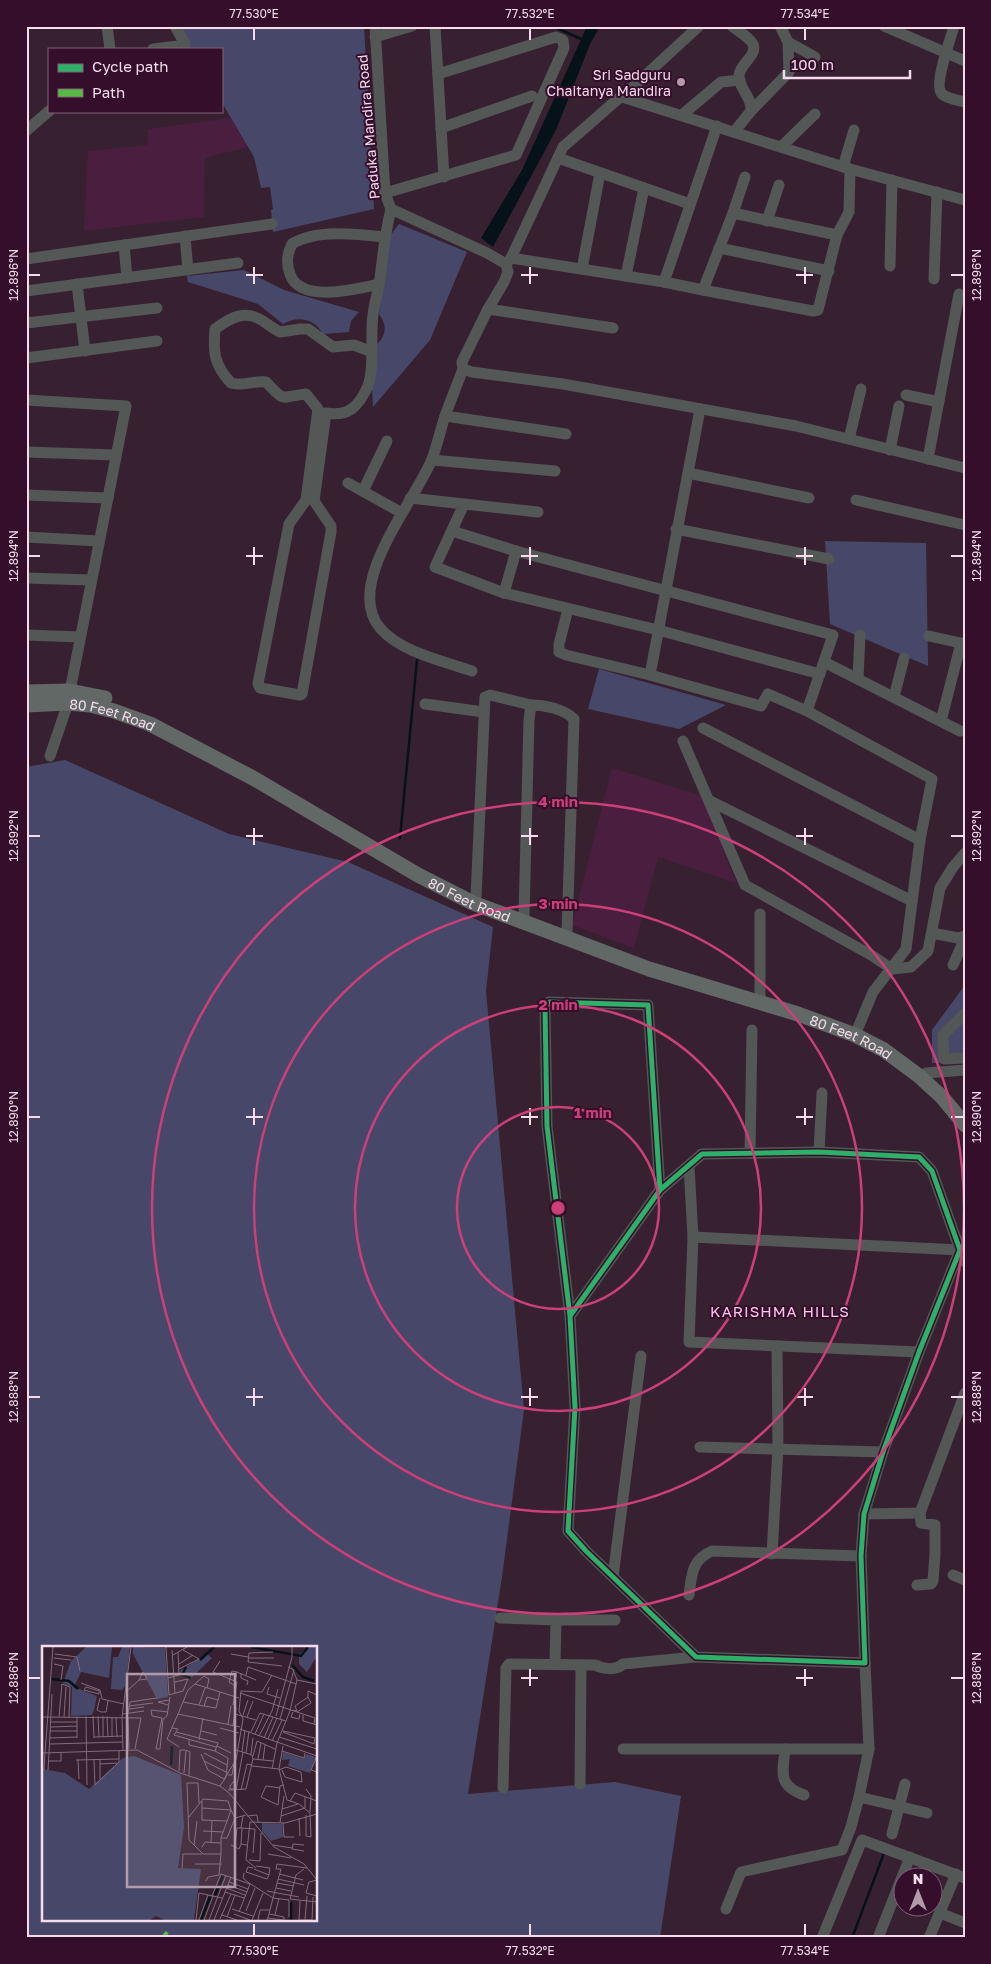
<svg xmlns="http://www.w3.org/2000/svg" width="991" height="1964" font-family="'Golos Text',sans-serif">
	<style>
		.built { fill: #491e3f }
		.green { fill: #474869; fill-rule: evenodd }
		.water { fill: #051219 }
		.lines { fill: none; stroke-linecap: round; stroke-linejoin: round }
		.stream { stroke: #051219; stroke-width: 2.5 }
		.minor { stroke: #535755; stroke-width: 11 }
		.major { stroke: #626866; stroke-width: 15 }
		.quiet { stroke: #58b947; stroke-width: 4; stroke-dasharray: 8 4; stroke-linecap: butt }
		.cycleway-casing { stroke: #350e2c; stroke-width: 8 }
		.cycleway { stroke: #2db169; stroke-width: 5 }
		.ticks { fill: none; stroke: #f5dbec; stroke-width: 2 }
		.ring { fill: none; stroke: #cc3f78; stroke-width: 2.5 }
		.poi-dot { fill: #b29aab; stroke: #350e2c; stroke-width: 2 }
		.labels { text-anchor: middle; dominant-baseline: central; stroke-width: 4; stroke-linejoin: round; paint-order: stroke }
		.poi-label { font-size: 14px; fill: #f5dbec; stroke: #350e2c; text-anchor: end }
		.street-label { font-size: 14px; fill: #f5dbec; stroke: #350e2c }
		.neighbourhood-label { font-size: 15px; letter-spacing: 1px; fill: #f8c4e8; stroke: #350e2c }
		.inset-river { fill: none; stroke: #051219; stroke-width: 2.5 }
		.inset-road { fill: none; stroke: #836b7c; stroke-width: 1 }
		.view { fill: #b29aab; fill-opacity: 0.15; stroke: #b29aab; stroke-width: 2.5 }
		.inset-edge { fill: none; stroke: #f5dbec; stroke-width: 2.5 }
		.centre { fill: #cc3f78; stroke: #350e2c; stroke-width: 2.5 }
		.ring-label { font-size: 15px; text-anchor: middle; font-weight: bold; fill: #cc3f78; stroke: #350e2c; stroke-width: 4; stroke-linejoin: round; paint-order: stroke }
		.neatline { fill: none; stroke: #f5dbec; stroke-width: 2 }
		.ticks-label { font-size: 12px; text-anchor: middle; fill: #f5dbec }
	</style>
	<rect width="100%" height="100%" fill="#372131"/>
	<!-- built -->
	<g class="built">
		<path d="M231,118L248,147L205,158L204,217L84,231L88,151L147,145L148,129Z"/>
		<path d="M612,768L702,796L736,883L658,857L634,948L572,925Z"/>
	</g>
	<!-- green -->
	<g class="green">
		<path d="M177,26H364L374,209L273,232L271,210L273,209L270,187L261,188L254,157L221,101V49H190Z"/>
		<path d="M399,224L467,252L430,340L373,407L370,349C384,341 390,328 379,314L387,240Z"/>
		<path d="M244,270L284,290L359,312L351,321L349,332L323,334C315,319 298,315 283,324L258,304L188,282L187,276Z"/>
		<path d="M825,541L926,543L928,666L830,624Z"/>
		<path d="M599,669L726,705L679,729L588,709Z"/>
		<path d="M65,760L229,834L348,862L493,927L486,991L524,1410L502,1577L468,1794L615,1782L681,1796L660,1938H26V767ZM44,1648H316V1920H44Z"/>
		<path d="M965,985V1062L932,1063V1030Z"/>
	</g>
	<!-- water -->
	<path class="water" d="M587,26H600L590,44L556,130L493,247L481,238L522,170Z"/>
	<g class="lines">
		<!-- stream -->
		<g class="stream">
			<path d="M553,26L583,40"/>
			<path d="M400,838L417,660"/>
			<path d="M852,1938L884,1853"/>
		</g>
		<!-- minor -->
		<g class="minor">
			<path d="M107,26L110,49"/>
			<path d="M375,26L385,193L391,209L487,253L506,264L508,272L504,282L488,309L462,362L463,369L472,372L563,384L796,426L965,468"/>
			<path d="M435,26L444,177"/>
			<path d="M732,26C738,31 749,37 753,44C758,55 740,64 739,75C738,88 753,98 751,111L734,132"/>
			<path d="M884,26L965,61"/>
			<path d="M954,26C951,38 933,86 942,94C947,99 958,100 965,102"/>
			<path d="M375,37L412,26"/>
			<path d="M788,42L815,57"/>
			<path d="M153,49L178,46L185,44L175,26"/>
			<path d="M622,97L850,169L965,200"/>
			<path d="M751,111L789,72L788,42L780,26"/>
			<path d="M682,115L721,82L740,80"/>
			<path d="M441,128L532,96"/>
			<path d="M26,131L49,111"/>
			<path d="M781,147L815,114"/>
			<path d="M558,158L690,204"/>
			<path d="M843,167L854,130"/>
			<path d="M385,193L516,155L564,48L563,40L556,37L438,74"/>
			<path d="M733,213L745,177"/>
			<path d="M767,221L779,185"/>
			<path d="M185,236L188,270"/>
			<path d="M124,245L127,278"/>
			<path d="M719,248L829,271"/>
			<path d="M511,258L664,282L703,290L733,213L837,235L849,212L850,169"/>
			<path d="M26,259L272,224"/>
			<path d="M507,263L511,258L563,147L619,98L622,97L699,26"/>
			<path d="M890,266L892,180"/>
			<path d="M582,269L600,173"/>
			<path d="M626,276L644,188"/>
			<path d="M934,279L937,192"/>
			<path d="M664,282L717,126"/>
			<path d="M77,284L85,351"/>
			<path d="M379,284C357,289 300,304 290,274C286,264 287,254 292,244C316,229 357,234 384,237"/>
			<path d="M703,290L813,311L818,310L837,235"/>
			<path d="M26,291L238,263"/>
			<path d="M488,309L613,328"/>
			<path d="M26,323L157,308"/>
			<path d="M372,352L354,345L333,347L308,329H300L280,332C274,329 269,325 263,321C245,309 230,318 215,329C213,352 214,365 231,383C246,387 252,380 266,382C286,403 279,397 306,394L318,409L306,500L289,524L258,684L260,688L300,695L302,694L331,532V526L314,501L326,413C348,417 358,407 367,388C375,371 370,334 373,315C374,305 377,295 379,285C383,259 384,236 391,209"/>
			<path d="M26,358L157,341"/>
			<path d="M463,369C457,385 450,402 444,419C440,432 437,446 432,459C416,500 343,584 380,628C400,652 444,661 472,671"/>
			<path d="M906,395L939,402"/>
			<path d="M26,400L126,406L70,691"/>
			<path d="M445,416L566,434"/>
			<path d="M849,439L861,389"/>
			<path d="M890,450L899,406"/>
			<path d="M26,452L116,455"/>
			<path d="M928,459L959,294"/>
			<path d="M432,460L555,471"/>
			<path d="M688,473L809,498"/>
			<path d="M348,483L402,513"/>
			<path d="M363,491L387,441"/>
			<path d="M26,495L108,498"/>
			<path d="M410,498L464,504L435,567L504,593L658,630L820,674"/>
			<path d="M856,500L965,525"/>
			<path d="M464,504L538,512"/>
			<path d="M676,529L829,559"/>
			<path d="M452,531L516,551L833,635L807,711L932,779L920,840L906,949L873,992L855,1035"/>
			<path d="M26,537L99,541"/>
			<path d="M26,578L91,580"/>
			<path d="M504,593L516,551"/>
			<path d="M568,609L559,644V652L566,655L650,675L761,706L768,694L807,711"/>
			<path d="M26,635L80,637"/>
			<path d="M929,636L965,644"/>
			<path d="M824,662L960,731"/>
			<path d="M650,675L700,409"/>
			<path d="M858,679L860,635"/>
			<path d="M894,697L904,658"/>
			<path d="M425,704L484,712"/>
			<path d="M941,721L961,643"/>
			<path d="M703,728L920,840"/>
			<path d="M683,741L745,885L871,955L892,969L911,967L928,951L940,888L953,867L965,853"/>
			<path d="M50,756L68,703"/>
			<path d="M710,801L912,901"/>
			<path d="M476,897L485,697L490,695L531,705"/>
			<path d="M524,916L529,720L531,705C545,705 564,709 574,719L567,932"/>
			<path d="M932,933L958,938L965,936"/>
			<path d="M953,965L965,938"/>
			<path d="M760,1003V914"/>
			<path d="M965,1013L943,1035L944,1059L965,1058"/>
			<path d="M926,1073L965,1070"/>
			<path d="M819,1152L822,1093"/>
			<path d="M750,1153L752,1030"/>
			<path d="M689,1166L693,1237L689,1342L919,1352"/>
			<path d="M693,1237L960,1250L965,1262"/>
			<path d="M570,1316L660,1190L702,1154L819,1152L919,1157L932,1171L960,1250L919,1352L883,1452L864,1514L861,1556L865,1663L696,1657L586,1551L568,1531L575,1407L570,1316L547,1126L545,1007L546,1004L549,1002L648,1005L660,1190"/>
			<path d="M700,1447L883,1452"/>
			<path d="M864,1514L920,1513L965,1393"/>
			<path d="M772,1554L778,1448L777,1346"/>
			<path d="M953,1575L965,1580"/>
			<path d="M613,1577L641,1356"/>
			<path d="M917,1585L931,1584L933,1581L935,1554V1525L921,1523L920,1513"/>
			<path d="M689,1595C692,1575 691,1560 712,1551L861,1556"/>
			<path d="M500,1618L556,1620L555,1664"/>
			<path d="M556,1620H615"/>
			<path d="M623,1749H869"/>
			<path d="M785,1749C783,1773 777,1785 804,1795"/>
			<path d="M580,1784L581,1665"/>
			<path d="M503,1788L506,1668L509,1664L595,1665C603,1669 616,1671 623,1664L696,1657"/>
			<path d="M859,1797L927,1813"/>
			<path d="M892,1834L905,1784"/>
			<path d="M726,1909L741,1872L842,1850L851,1827L859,1797L869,1749L865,1663"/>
			<path d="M940,1913L965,1923"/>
			<path d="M822,1938L862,1840L965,1878"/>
			<path d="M878,1938L910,1857"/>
			<path d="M929,1938L956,1874"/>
		</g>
		<!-- major -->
		<g class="major">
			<path d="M26,692L70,691L105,698"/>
			<path id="s1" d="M26,705L68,703L90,705L114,711L150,724L253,778L418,875L473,903L649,969L798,1014L855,1035L884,1050L919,1076L942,1097L965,1125"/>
		</g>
		<!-- quiet -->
		<path class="quiet" d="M163,1938L167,1932"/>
		<!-- cycleway casing -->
		<g class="cycleway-casing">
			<path id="cycleway" d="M570,1316L660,1190L702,1154L819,1152L919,1157L932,1171L960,1250L919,1352L883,1452L864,1514L861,1556L865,1663L696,1657L586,1551L568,1531L575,1407L570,1316L547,1126L545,1007L546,1004L549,1002L648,1005L660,1190"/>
		</g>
		<!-- cycleway -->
		<use href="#cycleway" class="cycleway"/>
	</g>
	<!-- ticks -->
	<path class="ticks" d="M254,28V40M530,28V40M805,28V40M254,267V284M530,267V284M805,267V284M28,275H40M246,275H263M521,275H538M796,275H813M951,275H964M254,547V565M530,547V565M805,547V565M28,556H40M246,556H263M521,556H538M796,556H813M951,556H964M254,828V845M530,828V845M805,828V845M28,836H40M246,836H263M521,836H538M796,836H813M951,836H964M254,1108V1125M530,1108V1125M805,1108V1125M28,1117H40M246,1117H263M521,1117H538M796,1117H813M951,1117H964M254,1388V1406M530,1388V1406M805,1388V1406M28,1397H40M246,1397H263M521,1397H538M796,1397H813M951,1397H964M530,1669V1686M805,1669V1686M28,1678H40M521,1678H538M796,1678H813M951,1678H964M254,1924V1936M530,1924V1936M805,1924V1936"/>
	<!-- distance rings -->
	<g class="ring">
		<circle cx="558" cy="1208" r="101"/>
		<circle cx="558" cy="1208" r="203"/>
		<circle cx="558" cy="1208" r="304"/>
		<circle cx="558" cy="1208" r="406"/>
	</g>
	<!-- markers -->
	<circle class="poi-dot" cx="681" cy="82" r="5"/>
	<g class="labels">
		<!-- poi labels -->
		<g class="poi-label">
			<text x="671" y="74">Sri Sadguru<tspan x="671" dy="16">Chaitanya Mandira</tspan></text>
		</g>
		<!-- street labels -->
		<g class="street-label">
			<text transform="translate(368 127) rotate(-95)">Paduka Mandira Road</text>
			<text stroke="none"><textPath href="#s1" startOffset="88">80 Feet Road</textPath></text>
			<text stroke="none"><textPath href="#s1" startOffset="492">80 Feet Road</textPath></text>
			<text stroke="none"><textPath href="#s1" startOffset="898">80 Feet Road</textPath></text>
		</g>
		<!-- neighbourhood labels -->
		<g class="neighbourhood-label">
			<text x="780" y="1311">KARISHMA HILLS</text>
		</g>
	</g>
	<!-- overview -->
	<g transform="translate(42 1646)">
		<rect width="275" height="275" fill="#372131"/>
		<path d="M44,1H70L67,32L39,26L32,41L55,50L52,64L50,69L29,70L30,41L21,37L29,15ZM80,1H88L84,39L80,44L69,43L71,11H76ZM91,1L123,2L126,51L115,53L91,8ZM265,1H275V10L265,26L257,18V9ZM165,8L170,12L149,32L138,27L139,24ZM241,106L262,113L264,108L274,111L268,127L246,120L248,113L240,114ZM92,110L139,129L142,181L136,222L159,223L152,274H122L114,270L108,274H0V123L23,127L47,143L81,112ZM220,177L240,178L241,191L229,195L220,185Z" fill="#474869"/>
		<path class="inset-river" d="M209,1L259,10L266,1M158,14L172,1M250,19L261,31L272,35M144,21L140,29L149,32M10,33L27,35L36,43M129,119L130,100M173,249L181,230M249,256V274M159,274L168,251"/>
		<path class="inset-road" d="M124,1L127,49M130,4L133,47M141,4L157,13M231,6L207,7L206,16L240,20M13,8L35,11L38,25M189,8L206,11M131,9L145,1M12,12L29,14M206,12H232M178,15L171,26L195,36L191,59M12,18L21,20L19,34M137,18L151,9M137,23L157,13M199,27V32L206,35L205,39M204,29L206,21L254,38M126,32L137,29L136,6M255,34L275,38M193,36L195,26L214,34M39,37L58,44L60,53L82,58M153,38L197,52M193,40L187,36L190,25L195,26M44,41L57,45V48L42,44ZM227,41L225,48L238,52M165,42L167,33L162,30L146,44L136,68L198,81M85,45L97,34L105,33L101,26L97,34M198,47L273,72L272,78M127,49L141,45L146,33L133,36M58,52L55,64L59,66H64L66,55M141,56L162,60L165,51L176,54L178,46M126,59L116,56L127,54M157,59L163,42M87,60L111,57M162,60L174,62L176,54M87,63L102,61M251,64L255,65L253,60L266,51V45L275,49M126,66L109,64L110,70L120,72L114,103H118L121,73L125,70L128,51M251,66L249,71L257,73L258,68M255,66L269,57L266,51M86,67L88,56L115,52M81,68L102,65M136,68L125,93L137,101M193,68L214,74M201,69L206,54M261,69V75L275,79M35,70V92M44,70L45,139M51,70L52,92M56,70L57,91M61,70V91M65,70L66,91M234,70L250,11V1M0,71L99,72L93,103M17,71L20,38L28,41L27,71M22,71L24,41M70,71V91M74,71L75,91M86,71L87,103M205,71L211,55M238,73L252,24L246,21M9,76H35M186,78L189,60M191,79L194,62M9,81L35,80M130,82L136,83L132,89L174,101M178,82L197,87M198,83L275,110M8,85H35M159,85L175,89M241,85L273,92L272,98M134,86L176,97L173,105L186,112L184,131L178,140M209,86L218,67L244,75M241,86L272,98M213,88L222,68M217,90L230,65L236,43M52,91L81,90M237,91L275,103M8,92L35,91M222,92L231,71M226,93L235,72M147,94V99L173,105M157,94L161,72M230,95L240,74M8,98L81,96M175,100L189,107M81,104L80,71L89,1M194,104L210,109L211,113L231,115M240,105L262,112L263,107M200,106L203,84M0,107L95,104L138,127L178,140L187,147L232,201L262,218L275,234M3,107L11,1M7,107L10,48M162,107L185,119M204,107L207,85M159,108L166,124L182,133M209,108L211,92M211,110L215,95L233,103M275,110L269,124L275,126M58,113V133M216,113L219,97M34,114L77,113M36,114L37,133M52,114L53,139M221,114L223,99M6,115H19V107M162,115L184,126M58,118L75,117M210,120L237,123L245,154L257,158L268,167M230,123L235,97L248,65L255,34L251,24M237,123L241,100M2,124L3,107M6,124L7,107M237,124L244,121L259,126L260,136L243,131L240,124M137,125L138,104H143M142,127L144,104L148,106L147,129M186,129H190L192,118M182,133L194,114L201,73L197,65L199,45L220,46L230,29M192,135L193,143H188V140ZM53,139L77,116V105M238,142L224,140L219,151L236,159L238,140L242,139M264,143L269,150L268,166M186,144L204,143L211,113M194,144L201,106M199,144L205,118L210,119M160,155V174L185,175M248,155L253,147L275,155M160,162L189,164L193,172L204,169M240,163L256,158M264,169V190L269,191L268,167M205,170L215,169L216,176M239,170L263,162V151M147,171L161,153L186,155L189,164L179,192V208H161L147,194L145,137H156L157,157M257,172L258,190M238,177L242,150M241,177L242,191H252M199,182L213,183L211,207M161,185L181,186M179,192H185L193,172M169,197L170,174M199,198L200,182M152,199L155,175M189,199L197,203L199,198L205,199M231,199L250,202M160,201L163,196L179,197M193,201L195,182H199L201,170M262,205L250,203L251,198L262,199M226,208L249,212M207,214L218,215L219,187M153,218H180M214,220L228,222L227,229M140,222L141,208H160M211,222L206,221L204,226L225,233L227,229L212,223M214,222L204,214L208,176L243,177L275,168M262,223L254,229L248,253L275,256M202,227L201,232L207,237L231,252L239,223H234L235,218L265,222M237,228L261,234M236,233L262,239M275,234L267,236L264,247L275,250M164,235L166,231L177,229L179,208M187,236L206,243M235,237L252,240M186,239L205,246M184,242L203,249M234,242L249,245M225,245L257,251M183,246L202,252M170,250L179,228L208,238L197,266M258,255L257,274H270M190,263L211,270M204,265L213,242M192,268L208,274M227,268L231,252L247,254V271M180,269L195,274M233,269L237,252M185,271L193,249M226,272L241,274M178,273L189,248M154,274L157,247L180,252M157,274L166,249M162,274L171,250M167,274L184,229M172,274L189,231M210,274L221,247M216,274L218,264H228M225,274L227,268L242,271V274M263,274L265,250M270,274L271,251"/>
		<path class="view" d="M85,28H193V241H85Z"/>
		<rect width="275" height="275" class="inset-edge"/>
	</g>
	<circle cx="558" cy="1208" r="8" class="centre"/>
	<g class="ring-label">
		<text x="558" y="807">4 min</text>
		<text x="558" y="909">3 min</text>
		<text x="558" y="1010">2 min</text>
		<text x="593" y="1118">1 min</text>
	</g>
	<!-- border -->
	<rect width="991" height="1964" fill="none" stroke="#350e2c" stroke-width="55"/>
	<!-- legend -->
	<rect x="48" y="48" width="175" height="65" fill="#350e2c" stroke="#826079"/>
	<rect x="58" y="64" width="25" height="8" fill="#2db169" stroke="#826079"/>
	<text x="92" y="72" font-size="15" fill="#f5dbec">Cycle path</text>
	<rect x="58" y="89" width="25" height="8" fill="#58b947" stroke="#826079"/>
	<text x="92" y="98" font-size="15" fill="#f5dbec">Path</text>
	<!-- north arrow -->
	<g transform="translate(918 1892)"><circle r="24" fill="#350e2c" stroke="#826079"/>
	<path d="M0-4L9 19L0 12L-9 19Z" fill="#b29aab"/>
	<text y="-8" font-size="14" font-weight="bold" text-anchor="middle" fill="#f5dbec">N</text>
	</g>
	<!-- scale -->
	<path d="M784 70v8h126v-8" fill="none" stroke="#f5dbec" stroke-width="2.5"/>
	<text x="791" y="70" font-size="15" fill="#f5dbec" stroke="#350e2c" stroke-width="4" paint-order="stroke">100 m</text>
	<rect x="28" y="28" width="936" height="1908" class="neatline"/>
	<g class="ticks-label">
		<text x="254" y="18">77.530°E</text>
		<text x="530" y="18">77.532°E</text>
		<text x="805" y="18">77.534°E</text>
		<text transform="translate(14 275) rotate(-90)" y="4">12.896°N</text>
		<text transform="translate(977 275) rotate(-90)" y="4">12.896°N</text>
		<text transform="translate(14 556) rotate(-90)" y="4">12.894°N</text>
		<text transform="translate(977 556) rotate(-90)" y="4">12.894°N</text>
		<text transform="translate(14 836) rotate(-90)" y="4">12.892°N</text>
		<text transform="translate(977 836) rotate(-90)" y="4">12.892°N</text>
		<text transform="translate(14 1117) rotate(-90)" y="4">12.890°N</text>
		<text transform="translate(977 1117) rotate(-90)" y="4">12.890°N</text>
		<text transform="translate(14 1397) rotate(-90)" y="4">12.888°N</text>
		<text transform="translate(977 1397) rotate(-90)" y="4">12.888°N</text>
		<text transform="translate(14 1678) rotate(-90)" y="4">12.886°N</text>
		<text transform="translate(977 1678) rotate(-90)" y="4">12.886°N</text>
		<text x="254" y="1955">77.530°E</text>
		<text x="530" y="1955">77.532°E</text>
		<text x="805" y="1955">77.534°E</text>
	</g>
</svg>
